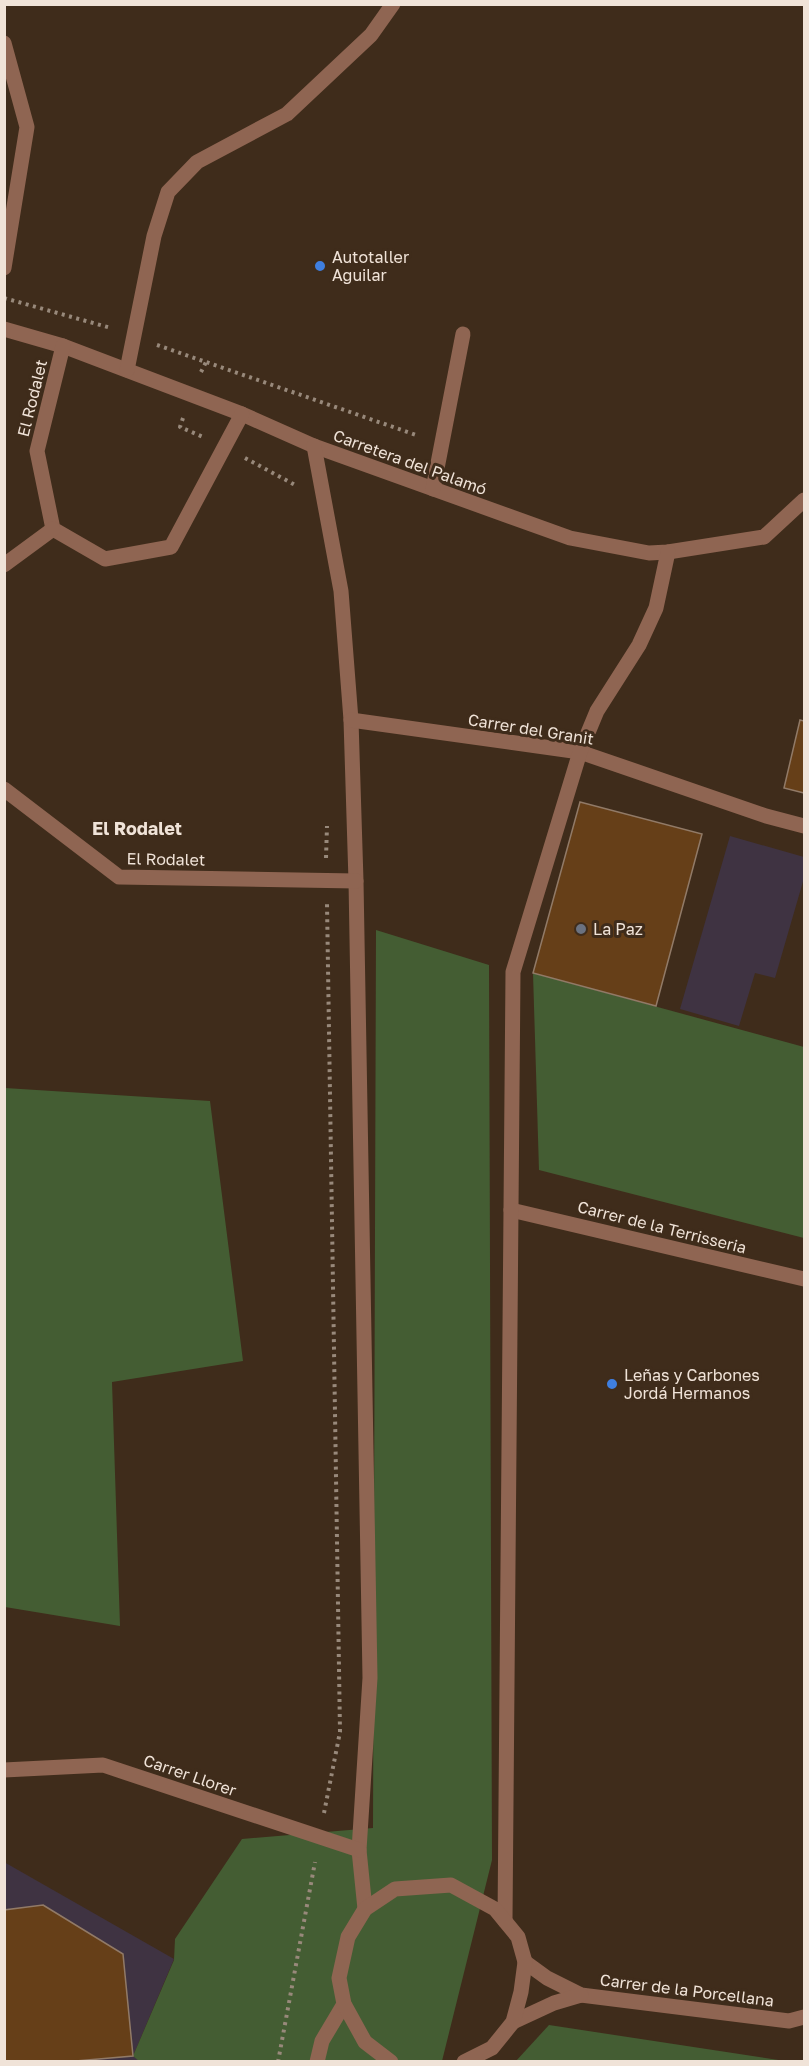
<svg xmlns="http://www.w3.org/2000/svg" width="809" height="2066" font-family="'Golos Text',sans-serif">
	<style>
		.industrial { fill: #3f3342 }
		.green { fill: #445d33 }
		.building { fill: #663f18; stroke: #917a67; stroke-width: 1.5 }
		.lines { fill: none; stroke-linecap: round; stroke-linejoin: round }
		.path { stroke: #98897b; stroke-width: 4; stroke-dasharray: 3 4.5; stroke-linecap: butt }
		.minor { stroke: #8f6552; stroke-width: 15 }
		.shop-dot { fill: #3f7fe0; stroke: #3f2c1b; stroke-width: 2 }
		.worship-dot { fill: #6b7280; stroke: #3f2c1b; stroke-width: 2 }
		.labels { text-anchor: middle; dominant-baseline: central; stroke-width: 6; stroke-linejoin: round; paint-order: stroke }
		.poi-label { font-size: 16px; fill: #f0e3d8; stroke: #3f2c1b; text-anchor: start }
		.street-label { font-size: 16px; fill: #f0e3d8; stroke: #3f2c1b }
		.neighbourhood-label { font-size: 18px; font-weight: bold; fill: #f0e3d8; stroke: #3f2c1b }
	</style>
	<rect width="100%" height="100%" fill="#3f2c1b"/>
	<!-- industrial -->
	<g class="industrial">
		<path d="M730,836L804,857V878L775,978L755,973L739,1026L680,1009Z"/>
		<path d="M4,1862L174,1959L133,2056L140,2061H5Z"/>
	</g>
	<!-- green -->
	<g class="green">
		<path d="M376,930L489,965L492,1860L442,2061L140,2062L133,2056L174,1960L175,1939L242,1839L373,1828Z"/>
		<path d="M533,973L804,1047V1238L539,1170Z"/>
		<path d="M5,1088L210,1101L243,1361L112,1382L120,1626L5,1607Z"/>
		<path d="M549,2025L785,2061H516Z"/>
	</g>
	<!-- building -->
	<g class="building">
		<path d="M800,720L804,721V793L784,788Z"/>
		<path d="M580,802L702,834L656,1006L533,973Z"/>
		<path d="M43,1905L123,1954L133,2056L64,2062H4V1910Z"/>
	</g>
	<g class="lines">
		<!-- path -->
		<g class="path">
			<path d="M4,298L111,328"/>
			<path d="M157,345L419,436"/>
			<path d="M201,372L206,362"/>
			<path d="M183,418L180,427L203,437"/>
			<path d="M245,458L297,486"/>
			<path d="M326,858L327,826"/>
			<path d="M324,1813L340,1732L327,904"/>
			<path d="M278,2062L315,1862"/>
		</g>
		<!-- minor -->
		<g class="minor">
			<path d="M4,43L27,127L4,268"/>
			<path d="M4,329L63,346L242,414L314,446L570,538L649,553L668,552L764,537L804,500"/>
			<path d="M63,346L37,451L53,529L105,559L171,547L242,414"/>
			<path d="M127,370L154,236L168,192L197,162L287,114L371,35L393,4"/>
			<path d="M314,446L341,591L351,720L356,881L370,1678L359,1850L365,1909"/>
			<path d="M433,489L463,334"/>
			<path d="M4,565L53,529"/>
			<path d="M351,720L580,752L766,816L804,826"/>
			<path d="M4,789L119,877L356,881"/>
			<path d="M511,1210L804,1279"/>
			<path d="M4,1770L103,1765L359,1850"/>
			<path d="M505,1921L513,972L580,752L597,711L639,645L656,608L668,552"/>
			<path d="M525,1962L547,1978L581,1995L789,2021L804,2017"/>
			<path d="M513,2022L554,2003L581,1995"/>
			<path d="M317,2062L322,2041L344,2004"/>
			<path d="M391,2062L365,2042L344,2004L339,1978L348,1937L365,1909L395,1889L451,1885L495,1909L518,1937L525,1962L521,1992L513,2022L492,2048L464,2062"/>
		</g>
	</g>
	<!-- markers -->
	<g class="shop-dot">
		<circle cx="320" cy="266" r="6"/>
		<circle cx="612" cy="1384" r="6"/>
	</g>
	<circle class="worship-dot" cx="581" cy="929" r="6"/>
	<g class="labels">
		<!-- poi labels -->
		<g class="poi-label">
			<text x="332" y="257">Autotaller<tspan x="332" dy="18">Aguilar</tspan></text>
			<text x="593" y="929">La Paz</text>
			<text x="624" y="1375">Leñas y Carbones<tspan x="624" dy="18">Jordá Hermanos</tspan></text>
		</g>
		<!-- street labels -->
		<g class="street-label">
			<text transform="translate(32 398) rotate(-76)">El Rodalet</text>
			<text transform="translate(410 462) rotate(20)">Carretera del Palamó</text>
			<text transform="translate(531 729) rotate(9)">Carrer del Granit</text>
			<text transform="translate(166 859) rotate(1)">El Rodalet</text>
			<text transform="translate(662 1227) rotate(14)">Carrer de la Terrisseria</text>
			<text transform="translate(190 1775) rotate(19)">Carrer Llorer</text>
			<text transform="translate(687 1990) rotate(7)">Carrer de la Porcellana</text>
		</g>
		<!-- neighbourhood labels -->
		<g class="neighbourhood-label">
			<text x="137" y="828">El Rodalet</text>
		</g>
	</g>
	<!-- border -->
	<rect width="809" height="2066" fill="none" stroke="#f0e3d8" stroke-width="12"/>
</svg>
